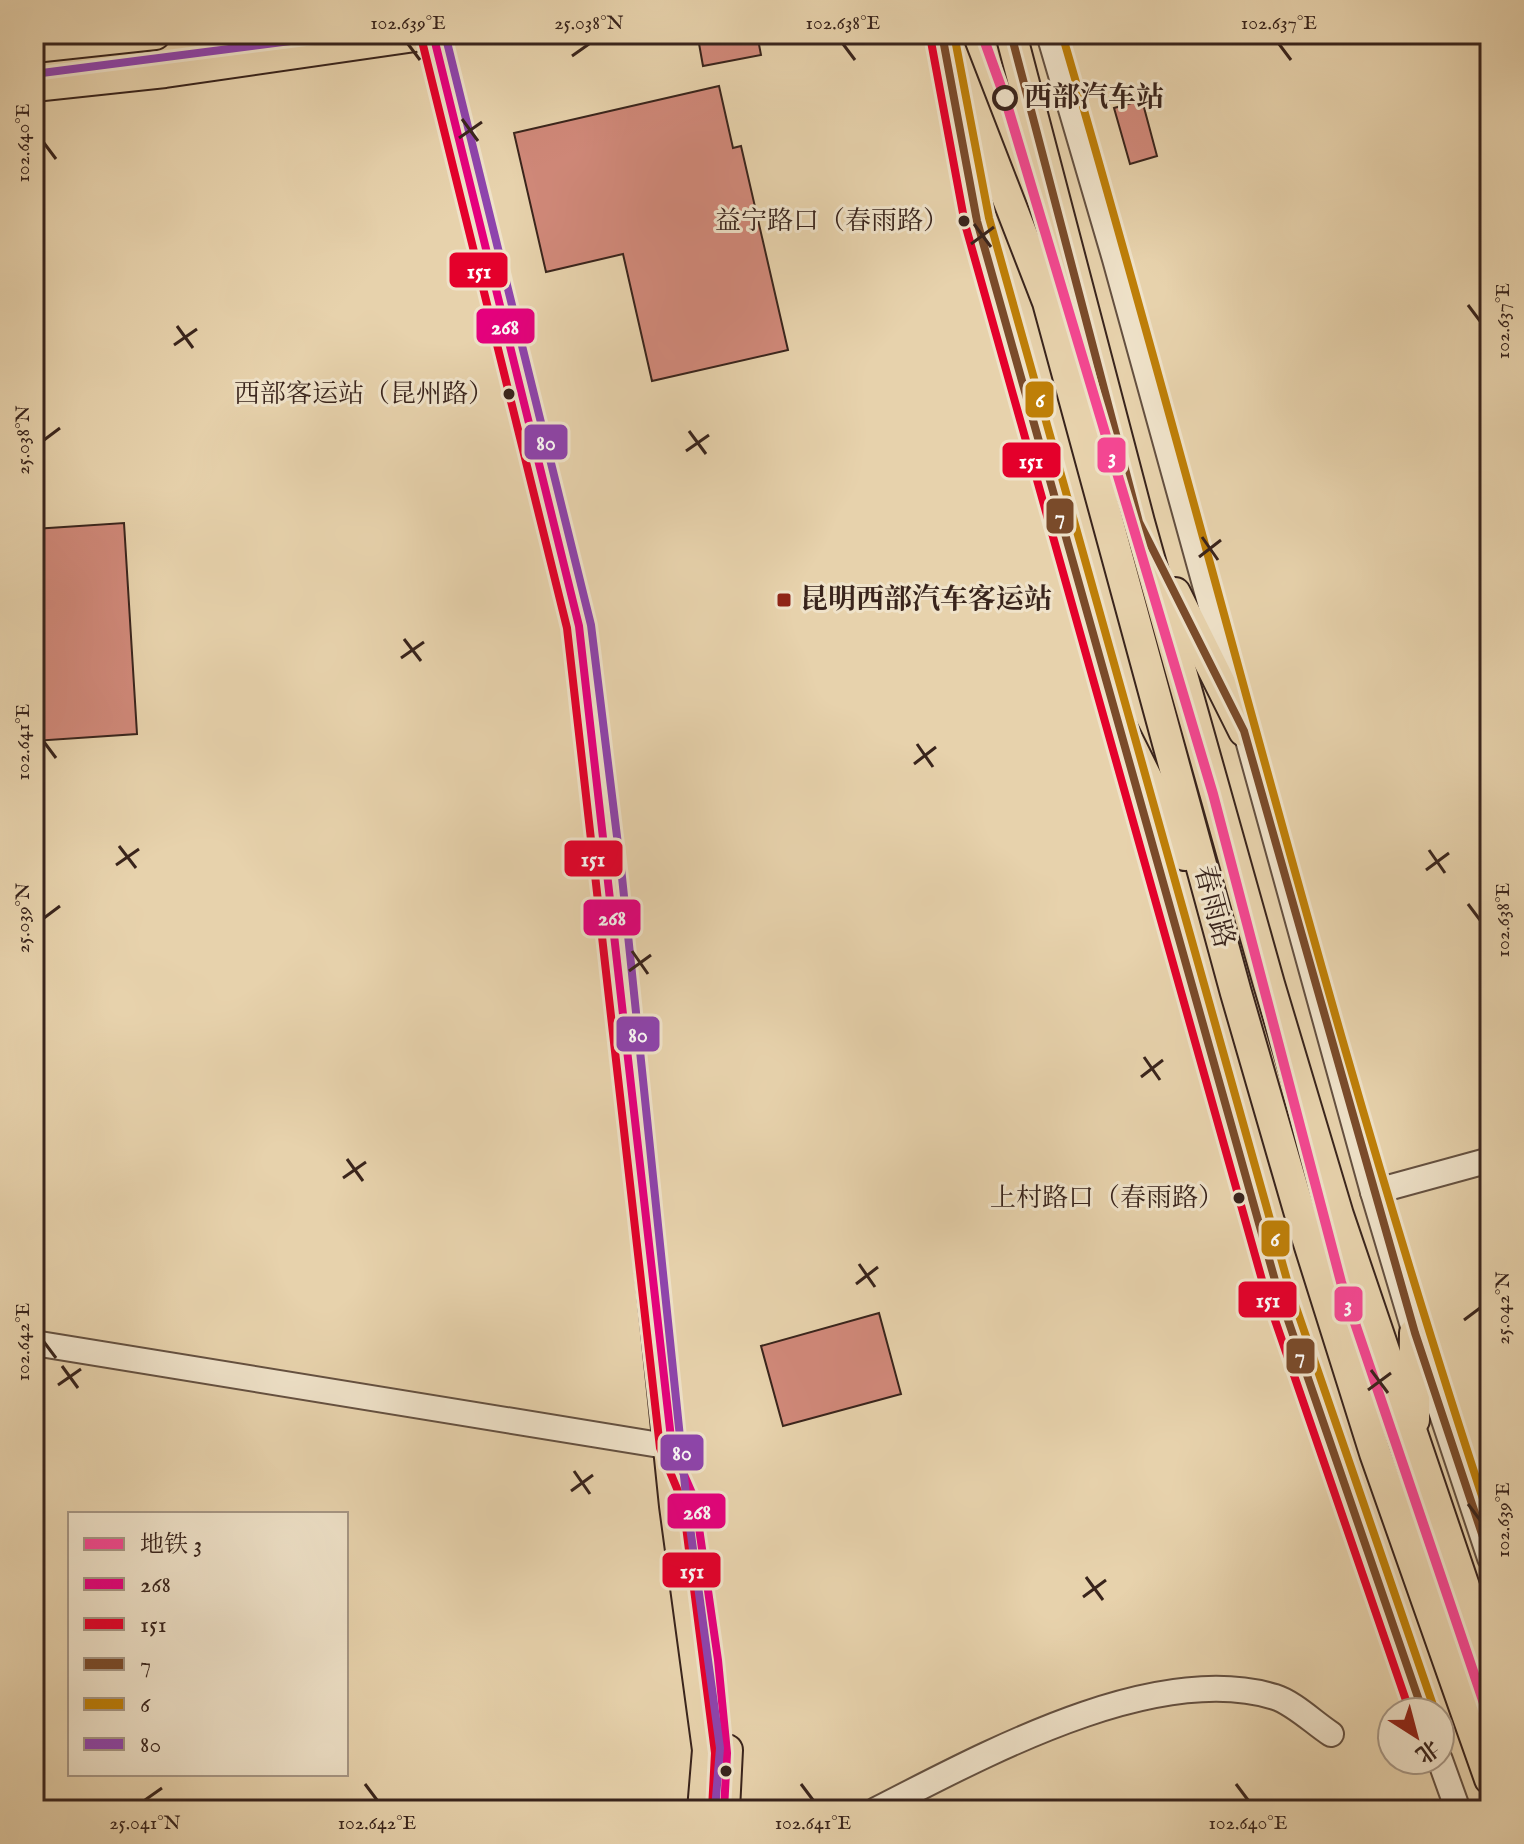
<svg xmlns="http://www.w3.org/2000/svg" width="1524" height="1844" font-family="'IM FELL English','Noto Serif SC',serif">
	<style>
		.building { fill: #d1897a; stroke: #39241c; stroke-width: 2 }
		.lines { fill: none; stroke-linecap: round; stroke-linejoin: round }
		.minor-casing { stroke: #645040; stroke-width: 28 }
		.major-casing { stroke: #39241c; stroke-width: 34 }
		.minor { stroke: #efe2c9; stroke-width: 24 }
		.major { stroke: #e7d2ac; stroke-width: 30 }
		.bus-1-casing { stroke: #efe2c9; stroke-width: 14 }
		.bus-2-casing { stroke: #efe2c9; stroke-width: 14 }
		.bus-3-casing { stroke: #efe2c9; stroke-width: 14 }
		.bus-4-casing { stroke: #efe2c9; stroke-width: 14 }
		.bus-5-casing { stroke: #efe2c9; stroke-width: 14 }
		.bus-1 { stroke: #e5007d; stroke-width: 8 }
		.bus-2 { stroke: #e4002b; stroke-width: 8 }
		.bus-3 { stroke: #7a4b2a; stroke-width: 8 }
		.bus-4 { stroke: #be7f08; stroke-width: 8 }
		.bus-5 { stroke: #8e44ad; stroke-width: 8 }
		.metro-1-casing { stroke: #efe2c9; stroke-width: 16 }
		.metro-1 { stroke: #f44792; stroke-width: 10 }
		.ticks { fill: none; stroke: #39241c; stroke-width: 3 }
		.stop-dot { fill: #efe2c9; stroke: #39241c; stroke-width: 4 }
		.bus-dot { fill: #39241c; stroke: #efe2c9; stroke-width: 3 }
		.poi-dot { fill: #8f2418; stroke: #efe2c9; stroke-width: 3 }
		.labels { text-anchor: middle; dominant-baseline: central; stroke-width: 6; stroke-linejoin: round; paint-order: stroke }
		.bus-label { font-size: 26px; fill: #39241c; stroke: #efe2c9; text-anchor: end }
		.stop-label { font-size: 28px; font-weight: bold; fill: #39241c; stroke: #efe2c9; text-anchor: start }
		.poi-label { font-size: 28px; font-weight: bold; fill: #39241c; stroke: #efe2c9; text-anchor: start }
		.street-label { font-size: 28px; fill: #39241c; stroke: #efe2c9 }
		.line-badge { stroke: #efe2c9; stroke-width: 3 }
		.badge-label { font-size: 22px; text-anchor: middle; font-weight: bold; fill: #fff }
		.neatline { fill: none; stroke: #39241c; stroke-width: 3 }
		.ticks-label { font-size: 20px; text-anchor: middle; fill: #39241c }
	</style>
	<rect width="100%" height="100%" fill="#e7d2ac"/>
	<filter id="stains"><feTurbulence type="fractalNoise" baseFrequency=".0025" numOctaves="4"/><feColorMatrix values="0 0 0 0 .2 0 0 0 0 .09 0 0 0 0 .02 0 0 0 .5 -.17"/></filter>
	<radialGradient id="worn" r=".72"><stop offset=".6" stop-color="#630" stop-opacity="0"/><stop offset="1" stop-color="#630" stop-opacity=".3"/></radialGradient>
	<!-- building -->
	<g class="building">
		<path d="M719,34H757L761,55L703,66L698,38Z"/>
		<path d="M719,86L733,148L741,146L788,350L652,381L623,254L546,272L514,133Z"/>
		<path d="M1142,100L1157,156L1130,164L1114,108Z"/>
		<path d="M124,523L137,734L34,741V529Z"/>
		<path d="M879,1313L901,1394L783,1426L761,1346Z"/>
	</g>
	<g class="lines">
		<!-- minor casing -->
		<g class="minor-casing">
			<g id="minor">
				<path d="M1049,34L1115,259L1373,1192L1415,1333L1490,1558"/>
				<path d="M949,72L977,221L1278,1291L1423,1712"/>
				<path d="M1373,1192L1490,1160"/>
				<path d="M34,1343L672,1447"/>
				<path d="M1440,1760L1458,1810"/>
				<path d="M876,1810C982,1756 1155,1660 1275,1697C1294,1703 1314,1723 1331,1734"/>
			</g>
		</g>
		<!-- major casing -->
		<g class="major-casing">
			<g id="major">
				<path d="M433,34L579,626L610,878L675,1506L708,1750L703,1810"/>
				<path d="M944,34L1048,302L1236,993L1303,1224L1375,1453L1490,1779"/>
				<path d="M1011,34L1139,522L1269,984L1338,1215L1490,1663"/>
				<path d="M34,47L155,34"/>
				<path d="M34,86L165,72L429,34"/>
				<path d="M1175,593L1244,731"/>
				<path d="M1118,721L1185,855"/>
				<path d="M1414,1420L1415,1333"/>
				<path d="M724,1810L727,1750"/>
			</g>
		</g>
		<!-- minor -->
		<use href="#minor" class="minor"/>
		<!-- major -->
		<use href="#major" class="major"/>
		<!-- bus-1 casing -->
		<g class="bus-1-casing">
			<path id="bus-1" d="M433,34L579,626L672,1447L695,1500L718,1660L727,1753L724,1810"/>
		</g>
		<!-- bus-2 casing -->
		<g class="bus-2-casing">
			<g id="bus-2">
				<path d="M930,36L965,224L1266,1294L1410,1712"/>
				<path d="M421,37L567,628L660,1448L683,1503L715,1753L712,1809"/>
			</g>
		</g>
		<!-- bus-3 casing -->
		<g class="bus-3-casing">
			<g id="bus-3">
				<path d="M942,34L977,221L1278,1291L1423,1712"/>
				<path d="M1011,34L1139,522L1244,731L1415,1333L1490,1558"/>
			</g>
		</g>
		<!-- bus-4 casing -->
		<g class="bus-4-casing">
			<g id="bus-4">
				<path d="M954,34L989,218L1289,1287L1434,1708"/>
				<path d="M1062,34C1207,529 1327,1031 1490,1520"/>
			</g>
		</g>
		<!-- bus-5 casing -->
		<g class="bus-5-casing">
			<g id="bus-5">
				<path d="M445,34L591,625L622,877L687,1505L720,1748L715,1810"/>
				<path d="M34,74L345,34"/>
			</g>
		</g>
		<!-- bus-1 -->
		<use href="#bus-1" class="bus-1"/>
		<!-- bus-2 -->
		<use href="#bus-2" class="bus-2"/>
		<!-- bus-3 -->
		<use href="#bus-3" class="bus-3"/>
		<!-- bus-4 -->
		<use href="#bus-4" class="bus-4"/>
		<!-- bus-5 -->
		<use href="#bus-5" class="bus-5"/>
		<!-- metro-1 casing -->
		<g class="metro-1-casing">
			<path id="metro-1" d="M982,34L1005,98L1213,794L1341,1282L1490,1721"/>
		</g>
		<!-- metro-1 -->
		<use href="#metro-1" class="metro-1"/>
	</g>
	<!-- ticks -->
	<path class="ticks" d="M408,44L420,60M843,44L855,60M1279,44L1291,60M572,56L589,44M462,119L478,141M459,138L482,122M44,143L56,159M974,224L991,247M971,244L994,227M1468,305L1480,321M177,326L193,348M174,345L197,329M689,431L706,454M44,440L60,428M686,451L709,435M1202,537L1218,560M1199,557L1221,540M404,639L421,661M401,658L424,642M44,742L56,758M917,744L933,767M914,764L936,747M119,846L136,868M1429,850L1445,873M116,865L139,849M1426,870L1449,853M1468,904L1480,920M44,918L60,906M632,951L648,974M629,971L651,955M1144,1057L1160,1080M1141,1077L1163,1060M347,1159L363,1181M343,1178L366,1162M859,1264L875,1287M856,1284L878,1267M1464,1320L1480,1308M44,1342L56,1358M62,1366L78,1388M1371,1370L1388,1393M58,1385L81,1369M1368,1390L1391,1373M574,1471L590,1494M571,1491L593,1475M1468,1504L1480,1520M1086,1577L1103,1600M1083,1597L1106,1580M365,1784L377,1800M801,1784L813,1800M1236,1784L1248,1800M145,1800L162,1788"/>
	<!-- markers -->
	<circle class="stop-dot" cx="1005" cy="98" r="11"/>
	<g class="bus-dot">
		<circle cx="964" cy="221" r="7"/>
		<circle cx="509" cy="394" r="7"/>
		<circle cx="1239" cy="1198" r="7"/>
		<circle cx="726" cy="1771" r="7"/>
	</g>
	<rect class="poi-dot" x="776" y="592" width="16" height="16" rx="4"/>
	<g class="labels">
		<!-- bus labels -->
		<g class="bus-label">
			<text x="949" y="221">益宁路口（春雨路）</text>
			<text x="494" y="394">西部客运站（昆州路）</text>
			<text x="1224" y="1198">上村路口（春雨路）</text>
		</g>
		<!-- stop labels -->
		<g class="stop-label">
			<text x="1024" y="98">西部汽车站</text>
		</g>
		<!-- poi labels -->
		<g class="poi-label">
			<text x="800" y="600">昆明西部汽车客运站</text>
		</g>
		<!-- street labels -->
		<g class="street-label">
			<text transform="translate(1213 907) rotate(75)">春雨路</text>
		</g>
	</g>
	<g class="line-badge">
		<rect x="448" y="251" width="61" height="38" rx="8" fill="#e4002b"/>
		<rect x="475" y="307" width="61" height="38" rx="8" fill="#e5007d"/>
		<rect x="1024" y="380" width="31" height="39" rx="8" fill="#be7f08"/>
		<rect x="523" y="423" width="46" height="38" rx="8" fill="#8e44ad"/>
		<rect x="1096" y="436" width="31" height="38" rx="8" fill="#f44792"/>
		<rect x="1001" y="441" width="61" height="38" rx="8" fill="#e4002b"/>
		<rect x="1045" y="497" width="30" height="38" rx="8" fill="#7a4b2a"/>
		<rect x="563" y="839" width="61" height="39" rx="8" fill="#e4002b"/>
		<rect x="582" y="898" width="60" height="39" rx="8" fill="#e5007d"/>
		<rect x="615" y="1015" width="46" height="38" rx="8" fill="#8e44ad"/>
		<rect x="1260" y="1219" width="31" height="39" rx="8" fill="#be7f08"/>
		<rect x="1237" y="1280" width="61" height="39" rx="8" fill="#e4002b"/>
		<rect x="1333" y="1285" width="31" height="38" rx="8" fill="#f44792"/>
		<rect x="1285" y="1337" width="31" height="38" rx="8" fill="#7a4b2a"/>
		<rect x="659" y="1433" width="46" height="39" rx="8" fill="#8e44ad"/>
		<rect x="666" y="1492" width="61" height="38" rx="8" fill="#e5007d"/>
		<rect x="661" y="1551" width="61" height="38" rx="8" fill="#e4002b"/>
	</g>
	<g class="badge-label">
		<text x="479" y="278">151</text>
		<text x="505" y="334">268</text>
		<text x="1040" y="407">6</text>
		<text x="546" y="450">80</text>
		<text x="1112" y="463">3</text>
		<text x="1031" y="468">151</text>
		<text x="1060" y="524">7</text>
		<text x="593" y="866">151</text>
		<text x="612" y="925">268</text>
		<text x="638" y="1042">80</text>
		<text x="1275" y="1246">6</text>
		<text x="1268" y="1307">151</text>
		<text x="1348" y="1311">3</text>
		<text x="1300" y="1363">7</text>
		<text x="682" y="1460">80</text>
		<text x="697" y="1519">268</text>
		<text x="692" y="1578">151</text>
	</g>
	<!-- margin -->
	<rect width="1524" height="1844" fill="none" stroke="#e7d2ac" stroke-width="88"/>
	<!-- legend -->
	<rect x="68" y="1512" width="280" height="264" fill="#efe2c9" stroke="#a69684" stroke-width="2"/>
	<rect x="84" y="1538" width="40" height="12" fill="#f44792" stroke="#a69684" stroke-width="2"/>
	<text x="140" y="1552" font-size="24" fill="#39241c">地铁 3</text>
	<rect x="84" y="1578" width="40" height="12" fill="#e5007d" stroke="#a69684" stroke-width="2"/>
	<text x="140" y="1592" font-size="24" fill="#39241c">268</text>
	<rect x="84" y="1618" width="40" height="12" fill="#e4002b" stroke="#a69684" stroke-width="2"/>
	<text x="140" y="1632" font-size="24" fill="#39241c">151</text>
	<rect x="84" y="1658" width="40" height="12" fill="#7a4b2a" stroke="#a69684" stroke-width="2"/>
	<text x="140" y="1672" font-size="24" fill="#39241c">7</text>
	<rect x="84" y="1698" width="40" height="12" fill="#be7f08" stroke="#a69684" stroke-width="2"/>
	<text x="140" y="1712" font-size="24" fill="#39241c">6</text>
	<rect x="84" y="1738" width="40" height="12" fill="#8e44ad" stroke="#a69684" stroke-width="2"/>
	<text x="140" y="1752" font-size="24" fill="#39241c">80</text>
	<!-- north arrow -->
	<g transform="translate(1416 1736) rotate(144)"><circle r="38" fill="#efe2c9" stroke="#a69684" stroke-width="2"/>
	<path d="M0-6L14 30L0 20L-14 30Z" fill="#8f2418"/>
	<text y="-12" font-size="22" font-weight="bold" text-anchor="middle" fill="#39241c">北</text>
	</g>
	<rect x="44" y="44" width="1436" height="1756" class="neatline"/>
	<g class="ticks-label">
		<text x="408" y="29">102.639°E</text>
		<text x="589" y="29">25.038°N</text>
		<text x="843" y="29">102.638°E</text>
		<text x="1279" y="29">102.637°E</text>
		<text transform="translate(22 143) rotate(-90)" y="7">102.640°E</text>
		<text transform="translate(1502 321) rotate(-90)" y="7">102.637°E</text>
		<text transform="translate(22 440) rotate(-90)" y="7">25.038°N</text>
		<text transform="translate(22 742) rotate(-90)" y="7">102.641°E</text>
		<text transform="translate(22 918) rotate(-90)" y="7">25.039°N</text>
		<text transform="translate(1502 920) rotate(-90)" y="7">102.638°E</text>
		<text transform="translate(1502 1308) rotate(-90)" y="7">25.042°N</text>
		<text transform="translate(22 1342) rotate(-90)" y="7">102.642°E</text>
		<text transform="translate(1502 1520) rotate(-90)" y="7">102.639°E</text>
		<text x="145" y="1829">25.041°N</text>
		<text x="377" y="1829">102.642°E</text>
		<text x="813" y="1829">102.641°E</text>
		<text x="1248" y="1829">102.640°E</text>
	</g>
	<rect width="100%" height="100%" filter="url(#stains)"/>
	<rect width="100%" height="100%" fill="url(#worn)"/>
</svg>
